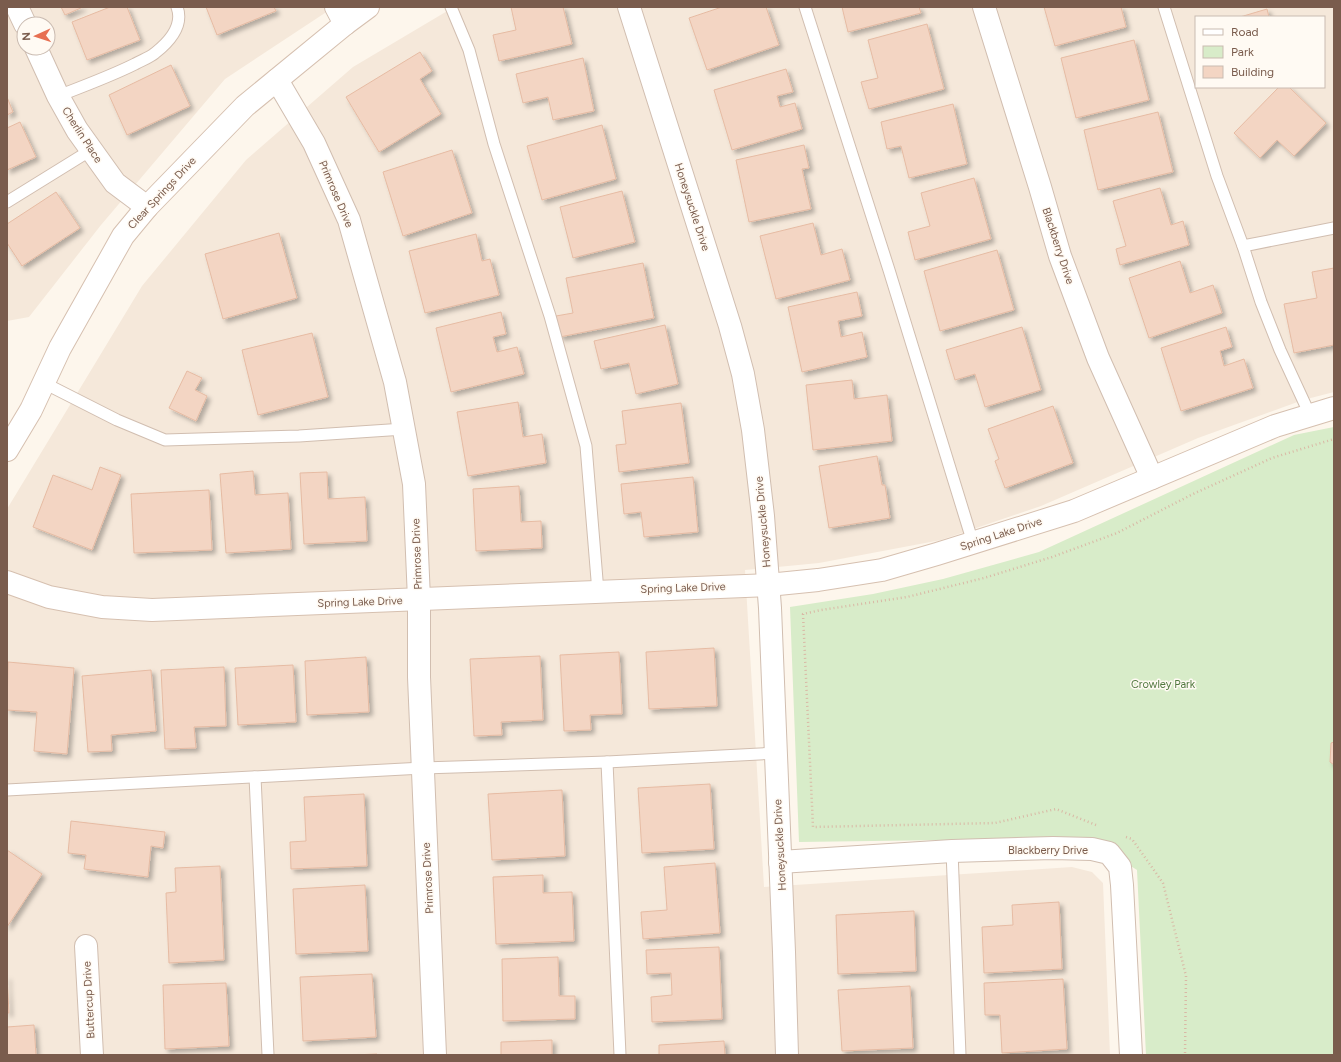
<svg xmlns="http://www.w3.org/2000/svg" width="1341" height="1062" font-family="Figtree,sans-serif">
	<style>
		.residential { fill: #f5e8da; fill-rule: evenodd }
		.green { fill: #d8ecc9 }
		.building { fill: #f3d5c3; stroke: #e6bba3; filter: url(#shadow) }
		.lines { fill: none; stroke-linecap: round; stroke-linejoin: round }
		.lane-casing { stroke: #d1beb0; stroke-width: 13 }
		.street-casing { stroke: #d1beb0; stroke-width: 24 }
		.secondary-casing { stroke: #d6c0b0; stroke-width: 24 }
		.path { stroke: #d9b8a5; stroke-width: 2.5; stroke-dasharray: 1 3; stroke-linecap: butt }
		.lane { stroke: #fff; stroke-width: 11 }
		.street { stroke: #fff; stroke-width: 22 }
		.secondary { stroke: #fff; stroke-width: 22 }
		.labels { text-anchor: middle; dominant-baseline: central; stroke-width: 3; stroke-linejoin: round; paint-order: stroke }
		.street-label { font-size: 11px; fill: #7a5c4d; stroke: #fffaf3 }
		.park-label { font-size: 11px; fill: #537a41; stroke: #fffaf3 }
	</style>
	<defs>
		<filter id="shadow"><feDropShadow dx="3.5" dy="3.5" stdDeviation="2" flood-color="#0004"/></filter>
	</defs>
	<rect width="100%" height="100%" fill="#fdf6ec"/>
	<!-- residential -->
	<g class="residential">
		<path d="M7,7H334L225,79L101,225L29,317L7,321ZM24,24H48V48H24Z"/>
		<path d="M454,7H1334V392L1303,400L1198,438L1041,506L941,540L819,563L745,570L764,887L1072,867L1092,872L1103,883L1110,1055H7V509L142,286L246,160L353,67ZM1196,17H1324V87H1196Z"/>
	</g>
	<!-- green -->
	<path class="green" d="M1334,427V1055H1146L1137,870L1086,838L799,842L790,607L873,594L943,579L1039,552L1294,435Z"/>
	<!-- building -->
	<g class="building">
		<path d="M61,7H83L65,15Z"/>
		<path d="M110,7H127L140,40L87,60L72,22Z"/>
		<path d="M206,7H274L276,11L217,35Z"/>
		<path d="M511,7H563L572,44L499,61L493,35L516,30Z"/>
		<path d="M722,7H766L779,45L707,70L689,18Z"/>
		<path d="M842,7H919L921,13L848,32Z"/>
		<path d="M1044,7H1121L1126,27L1055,46Z"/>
		<path d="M1267,9L1269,17H1240Z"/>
		<path d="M927,24L944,89L869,109L861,82L878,78L868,40Z"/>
		<path d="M1134,40L1149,100L1076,118L1061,58Z"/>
		<path d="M420,52L432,71L420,79L441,114L379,152L346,97Z"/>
		<path d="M583,58L594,111L553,120L548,97L523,103L516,74Z"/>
		<path d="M171,65L190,106L127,135L109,95Z"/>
		<path d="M786,69L793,92L777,96L780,107L795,103L802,129L732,150L714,90Z"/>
		<path d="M1279,87H1289L1326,123L1294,156L1277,140L1260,158L1234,133Z"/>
		<path d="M7,97L13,112L7,115Z"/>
		<path d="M953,104L967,164L909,178L901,146L887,149L881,122Z"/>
		<path d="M1158,112L1173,172L1098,190L1084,130Z"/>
		<path d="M20,122L36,157L7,170V128Z"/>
		<path d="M602,125L616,179L542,200L527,146Z"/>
		<path d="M804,145L809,168L802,169L811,209L749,222L736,160Z"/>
		<path d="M452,150L472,213L403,236L383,172Z"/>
		<path d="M974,178L991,239L915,260L908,232L930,226L921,193Z"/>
		<path d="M1160,188L1171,225L1183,221L1189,245L1120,265L1116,249L1126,246L1113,201Z"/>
		<path d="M622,191L635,242L573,258L560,207Z"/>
		<path d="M56,192L80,228L22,266L7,243V224Z"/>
		<path d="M813,223L821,255L842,249L850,280L776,299L760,236Z"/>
		<path d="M279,233L297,298L223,319L205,254Z"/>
		<path d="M476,234L482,261L490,259L499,295L425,313L409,251Z"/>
		<path d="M997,250L1014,310L940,331L924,271Z"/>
		<path d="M1180,261L1190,293L1213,285L1222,313L1149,338L1129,278Z"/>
		<path d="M643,263L654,318L560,337L556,316L573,313L566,278Z"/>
		<path d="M1334,268V345L1294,353L1284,304L1317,298L1312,272Z"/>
		<path d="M857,292L862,316L838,321L841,337L862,332L867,357L802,372L788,307Z"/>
		<path d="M501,312L506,334L493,337L497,352L517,347L524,374L451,392L436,328Z"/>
		<path d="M665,325L678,384L636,394L629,363L601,369L594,341Z"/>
		<path d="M1022,327L1041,390L985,407L975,374L955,380L946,350Z"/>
		<path d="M1226,327L1232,347L1220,351L1224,366L1244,359L1253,388L1181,411L1161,348Z"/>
		<path d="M312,333L328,397L258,415L242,350Z"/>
		<path d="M187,371L202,378L195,390L207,396L196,421L169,408Z"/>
		<path d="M852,380L854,399L887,395L892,441L813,450L806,385Z"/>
		<path d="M518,402L523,437L542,434L546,463L468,476L457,412Z"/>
		<path d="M681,403L689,463L619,472L616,445L626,444L622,411Z"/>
		<path d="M1053,406L1073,463L1005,488L995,461L999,459L988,429Z"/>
		<path d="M877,456L882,485H885L890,518L829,528L819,466Z"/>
		<path d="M100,467L121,475L92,550L33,527L53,475L92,490Z"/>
		<path d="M253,471L255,495L288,493L291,549L226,553L220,474Z"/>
		<path d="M327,472L328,499L365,497L367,541L304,544L300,473Z"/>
		<path d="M693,477L698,532L644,537L641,512L624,514L621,484Z"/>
		<path d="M519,486L521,522L541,521L542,548L476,551L473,489Z"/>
		<path d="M209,490L212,550L134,553L131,494Z"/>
		<path d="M714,648L717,706L649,709L646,652Z"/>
		<path d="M619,652L622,714L590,715L591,730L564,731L560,655Z"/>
		<path d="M540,656L543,720L501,722L502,735L474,736L470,659Z"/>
		<path d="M366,657L369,712L307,715L305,661Z"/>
		<path d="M8,662L74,668L67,754L34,751L37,712L7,710Z"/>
		<path d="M293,665L296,722L238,725L235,668Z"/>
		<path d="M224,667L226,726L194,727L196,748L165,749L161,670Z"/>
		<path d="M151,670L156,731L111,735L112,751L88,752L82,676Z"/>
		<path d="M1334,742V765L1330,762L1331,743Z"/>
		<path d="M710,784L714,849L642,853L638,788Z"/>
		<path d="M562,790L565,856L492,860L488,794Z"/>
		<path d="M364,794L367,866L291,869L290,842L306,841L304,797Z"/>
		<path d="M71,821L165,832L163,848L151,846L148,877L84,869L86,855L68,853Z"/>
		<path d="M7,850L42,874L7,927Z"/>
		<path d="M715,863L720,933L643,939L641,912L667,910L664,867Z"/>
		<path d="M220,866L224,960L169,963L166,893L176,892L175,868Z"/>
		<path d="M543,875V893L572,892L574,941L496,944L493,877Z"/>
		<path d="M365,885L368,951L296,954L293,889Z"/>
		<path d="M1059,902L1062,969L984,973L982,927L1013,925L1012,905Z"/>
		<path d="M914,911L916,971L838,974L836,915Z"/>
		<path d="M719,947L722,1019L652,1022L651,997L672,995L671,973L647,974L646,950Z"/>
		<path d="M558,957L559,996H575V1019L503,1021L502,959Z"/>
		<path d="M372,974L376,1037L303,1041L300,977Z"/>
		<path d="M7,976L9,1013H7Z"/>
		<path d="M1063,979L1067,1049L1002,1053L1000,1015H985L984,983Z"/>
		<path d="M226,983L229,1046L165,1049L163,985Z"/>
		<path d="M910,986L913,1048L842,1051L838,990Z"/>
		<path d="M34,1025L36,1055H7V1027Z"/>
		<path d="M552,1040V1055H501V1042Z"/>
		<path d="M724,1041L725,1055H659V1045Z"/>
		<path d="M377,1054V1055H351Z"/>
	</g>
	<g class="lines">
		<!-- lane casing -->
		<g class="lane-casing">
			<g id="lane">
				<path d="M451,7L469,50L494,144L550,316L586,446L598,592"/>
				<path d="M805,7L889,270L973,543"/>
				<path d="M1164,7L1217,176L1243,246L1261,302L1280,350L1310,415"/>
				<path d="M58,96C84,86 111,76 135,64C142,60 149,58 155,53C169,42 184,26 177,7"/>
				<path d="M7,202L91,150"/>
				<path d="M1243,246L1334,228"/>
				<path d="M44,383L117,420L165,440L299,436L404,429"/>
				<path d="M607,762L620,1055"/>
				<path d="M255,777L268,1055"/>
				<path d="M7,790L423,768L607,762L776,753"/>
				<path d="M952,851L960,1055"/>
			</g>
		</g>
		<!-- street casing -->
		<g class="street-casing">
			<g id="street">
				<path d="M17,7L25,24"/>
				<path d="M336,7L345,24"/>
				<path d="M629,7L730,326L743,374L753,430L763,516L770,608L784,952L787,1055"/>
				<path d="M984,7L1040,187L1060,256L1098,358L1152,478"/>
				<path d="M36,48L58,96L77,130L115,183L147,207"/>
				<path d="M277,80L314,143L349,220L395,382L414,484L419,599V677L435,1055"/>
				<path d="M780,862L952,851L1053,848L1092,849L1109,853L1120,867L1122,885L1131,1055"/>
				<path d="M86,946L92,1055"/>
			</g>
		</g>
		<!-- secondary casing -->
		<g class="secondary-casing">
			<g id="secondary">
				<path d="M7,450L31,410L60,348L123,236L147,207L245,106L345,24L368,7"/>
				<path d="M7,582L49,597L102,607L152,610L768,585L818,580L882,570L937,554L1074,511L1275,426L1334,408"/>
			</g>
		</g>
		<!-- path -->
		<g class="path">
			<path d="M1096,825L1056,809L995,823L813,827L803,614L821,610L907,597L984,578L1052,557L1117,533L1193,494L1272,458L1334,439"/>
			<path d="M1126,837L1132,839L1163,883L1186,976L1185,1055"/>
		</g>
		<!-- lane -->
		<use href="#lane" class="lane"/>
		<!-- street -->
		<use href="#street" class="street"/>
		<!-- secondary -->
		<use href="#secondary" class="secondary"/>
	</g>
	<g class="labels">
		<!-- street labels -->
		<g class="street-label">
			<text transform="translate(82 135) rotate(57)">Cherlin Place</text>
			<text transform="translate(162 193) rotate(-47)">Clear Springs Drive</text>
			<text transform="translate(336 194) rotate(67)">Primrose Drive</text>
			<text transform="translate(692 207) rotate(72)">Honeysuckle Drive</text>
			<text transform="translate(1058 246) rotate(72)">Blackberry Drive</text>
			<text transform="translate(763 522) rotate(-95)">Honeysuckle Drive</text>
			<text transform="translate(1001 534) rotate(-18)">Spring Lake Drive</text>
			<text transform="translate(417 554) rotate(-92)">Primrose Drive</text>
			<text transform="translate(683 588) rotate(-2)">Spring Lake Drive</text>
			<text transform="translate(360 602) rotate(-2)">Spring Lake Drive</text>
			<text transform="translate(780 845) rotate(-93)">Honeysuckle Drive</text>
			<text x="1048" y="850">Blackberry Drive</text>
			<text transform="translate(428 878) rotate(-93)">Primrose Drive</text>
			<text transform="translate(89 1000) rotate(-93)">Buttercup Drive</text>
		</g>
		<!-- park labels -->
		<g class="park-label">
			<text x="1163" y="684">Crowley Park</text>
		</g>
	</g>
	<!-- border -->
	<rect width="1341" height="1062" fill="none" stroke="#7a5c4d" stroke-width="16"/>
	<!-- legend -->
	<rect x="1195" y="16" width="130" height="72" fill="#fffaf3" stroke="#cabbb1"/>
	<rect x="1203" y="29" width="20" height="6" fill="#ffffff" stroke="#cabbb1"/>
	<text x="1231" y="36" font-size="12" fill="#7a5c4d">Road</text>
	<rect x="1203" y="46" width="20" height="12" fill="#d8ecc9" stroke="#cabbb1"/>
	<text x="1231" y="56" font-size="12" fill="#7a5c4d">Park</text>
	<rect x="1203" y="66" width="20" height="12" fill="#f3d5c3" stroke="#cabbb1"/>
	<text x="1231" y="76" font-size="12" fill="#7a5c4d">Building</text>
	<!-- north arrow -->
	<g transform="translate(36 36) rotate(267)"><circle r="19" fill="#fffaf3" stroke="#cabbb1"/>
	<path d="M0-3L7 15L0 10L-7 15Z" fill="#e76f51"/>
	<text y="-6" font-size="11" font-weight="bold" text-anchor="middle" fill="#7a5c4d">N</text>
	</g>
</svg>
